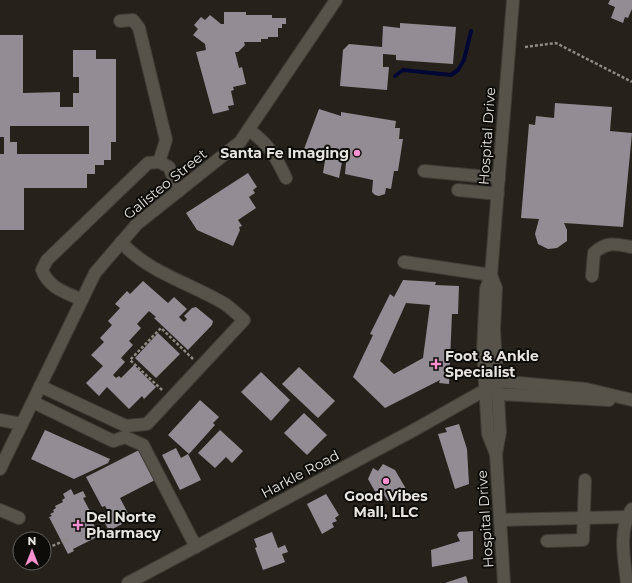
<svg xmlns="http://www.w3.org/2000/svg" width="632" height="583" font-family="Montserrat,sans-serif">
	<style>
		.lines { fill: none; stroke-linecap: round; stroke-linejoin: round }
		.stream { stroke: #000734; stroke-width: 4 }
		.building { fill: #938c94; fill-rule: evenodd }
		.minor-casing { stroke: #3f3c36; stroke-width: 14 }
		.path { stroke: #8d8a84; stroke-width: 2.5; stroke-dasharray: 3 2; stroke-linecap: butt }
		.minor { stroke: #57524a; stroke-width: 12 }
		.poi-dot { fill: #f690cf; stroke: #0e0c09; stroke-width: 1.5 }
		.labels { text-anchor: middle; dominant-baseline: central; stroke-width: 4; stroke-linejoin: round; paint-order: stroke }
		.street-label { font-size: 14px; fill: #e8e5e0; stroke: #0e0c09 }
		.poi-label { font-size: 14px; font-weight: bold; fill: #e8e5e0; stroke: #0e0c09; text-anchor: start }
	</style>
	<rect width="100%" height="100%" fill="#26221b"/>
	<g class="lines">
		<!-- stream -->
		<path class="stream" d="M395,76L403,70L451,75L458,70L464,60L471,31"/>
	</g>
	<!-- building -->
	<g class="building">
		<path d="M610,0H632V9L628,18L625,17L623,23L611,18L615,7L608,4Z"/>
		<path d="M224,12H246V15H272V18H286V24H282V28H278V37H268V39H261V42H244L245,45L238,52H235L239,68L242,67L246,84L233,87L234,90L231,91L234,105L228,106L229,110L213,114L196,52L206,50L205,44L193,35L198,29L194,25L201,17L205,20L210,15L221,24H224Z"/>
		<path d="M400,23L456,27L453,64L396,60V55L383,54V67H389L387,90L340,86L343,50L349,44L382,47L383,26L400,28Z"/>
		<path d="M0,35H23V93L60,92V107H73V93H79V77H73V50H96V59H116V142H111V160H104V165H95V174H87V188H24V230H0V154H4V137H0ZM10,126H89V154H17V142H10Z"/>
		<path d="M555,103L612,107L610,131L632,133L623,227L564,223L567,230V241L557,248L548,249L538,244L535,234L539,219L521,218L529,124L535,125L536,116L554,118Z"/>
		<path d="M319,109L341,116V112L396,121L395,128H400L399,139H403L398,171H394L391,189L386,188L385,194L379,196L375,195L372,192L373,180L345,174L346,162H342L339,178L323,173L325,160L319,159L320,156L304,149Z"/>
		<path d="M248,173L257,187L253,190L255,193L249,197L256,208L238,220L242,226L239,227L240,230L233,246L197,230L186,213Z"/>
		<path d="M403,280L436,282L435,285L459,286L458,314H452L449,384L439,383L440,380L385,408L353,377L373,335L370,334L390,294L394,297ZM406,303L430,305L423,358L394,374L380,361Z"/>
		<path d="M143,281L168,303L174,297L187,309L179,317L184,322L187,319L184,316L192,308L196,307L213,321L212,325L188,350L154,318L156,317L149,311L137,324L141,328L129,341L133,345L121,358L125,362L113,375L116,378L119,376L121,378L134,365L156,387L144,399L142,396L129,409L107,387L99,396L86,383L103,366L91,355L104,342L100,338L112,325L108,321L120,308L115,304L127,291L130,294Z"/>
		<path d="M158,333L180,354L156,378L135,358Z"/>
		<path d="M299,367L335,401L318,418L282,384Z"/>
		<path d="M261,372L290,400L271,421L241,392Z"/>
		<path d="M200,400L219,417L213,423L215,425L189,454L168,435Z"/>
		<path d="M304,413L327,435L307,455L284,433Z"/>
		<path d="M459,424L467,449L469,484L455,489L438,434L447,432L445,428Z"/>
		<path d="M45,430L110,459L108,463L74,479L31,459Z"/>
		<path d="M220,430L243,451L232,463L226,457L215,468L198,453Z"/>
		<path d="M176,448L181,458L188,454L201,480L180,490L162,455Z"/>
		<path d="M139,450L155,480L120,498L131,519L109,531L101,515L108,511L105,506L102,507L86,477Z"/>
		<path d="M383,464L395,470L409,494L402,497L400,493L388,501L384,495L381,496L377,495L368,479L373,468L378,471Z"/>
		<path d="M71,489L74,495L83,491L86,497L83,498L91,513L89,514L99,536L73,549L74,551L68,554L49,517L52,516L50,514L54,512L53,510L56,508L55,506L63,502L62,500L65,498L63,494Z"/>
		<path d="M326,494L339,515L335,518L337,521L332,523L334,527L322,534L307,504Z"/>
		<path d="M473,531V559L432,567L431,550L460,541L457,535L459,532Z"/>
		<path d="M272,532L278,548L285,545L288,552L282,554L285,562L263,570L255,548L257,547L254,539Z"/>
		<path d="M466,576L468,583H445Z"/>
	</g>
	<g class="lines">
		<!-- minor casing -->
		<g class="minor-casing">
			<g id="minor">
				<path d="M120,21L133,20L139,28L166,140L159,162"/>
				<path d="M249,130C269,144 276,157 286,178"/>
				<path d="M424,171L499,178"/>
				<path d="M458,190L498,194"/>
				<path d="M404,262L491,275"/>
				<path d="M491,275L496,288L494,330L500,432L496,454L504,583"/>
				<path d="M592,276L594,253C607,241 616,244 632,247"/>
				<path d="M82,300C65,292 49,288 42,270L47,260L148,163L159,162L169,167L179,191"/>
				<path d="M40,386L126,426L147,424L244,320C238,315 232,309 225,304C190,283 149,273 121,242"/>
				<path d="M490,392L497,394L609,400"/>
				<path d="M33,402L113,441L125,437L143,445L196,547"/>
				<path d="M0,420L22,424"/>
				<path d="M496,454L488,434L483,350L486,289L491,275L513,0"/>
				<path d="M0,469L95,273L137,224L240,142L336,0"/>
				<path d="M0,510L19,518"/>
				<path d="M500,520L626,517"/>
				<path d="M547,541L583,540L585,480"/>
				<path d="M128,583L414,430L485,390L497,381L586,389L632,400"/>
				<path d="M627,583C624,559 618,529 632,509"/>
			</g>
		</g>
		<!-- path -->
		<g class="path">
			<path d="M525,47L556,43L632,82"/>
			<path d="M162,390L130,360L161,328L193,359"/>
			<path d="M48,548L68,539"/>
		</g>
		<!-- minor -->
		<use href="#minor" class="minor"/>
	</g>
	<!-- markers -->
	<g class="poi-dot">
		<circle cx="357" cy="153" r="4"/>
		<path d="M434 358h4v4h4v4h-4v4h-4v-4h-4v-4h4z"/>
		<circle cx="386" cy="481" r="4"/>
		<path d="M76 519h4v4h4v4h-4v4h-4v-4h-4v-4h4z"/>
	</g>
	<g class="labels">
		<!-- street labels -->
		<g class="street-label">
			<text transform="translate(487 136) rotate(-86)">Hospital Drive</text>
			<text transform="translate(165 184) rotate(-39)">Galisteo Street</text>
			<text transform="translate(300 474) rotate(-28)">Harkle Road</text>
			<text transform="translate(485 519) rotate(-94)">Hospital Drive</text>
		</g>
		<!-- poi labels -->
		<g class="poi-label">
			<text x="349" y="153" text-anchor="end">Santa Fe Imaging</text>
			<text x="445" y="356">Foot &amp; Ankle<tspan x="445" dy="16">Specialist</tspan></text>
			<text x="386" y="496" text-anchor="middle">Good Vibes<tspan x="386" dy="16">Mall, LLC</tspan></text>
			<text x="86" y="517">Del Norte<tspan x="86" dy="16">Pharmacy</tspan></text>
		</g>
	</g>
	<!-- north arrow -->
	<g transform="translate(32 551)"><circle r="19" fill="#0e0c09" stroke="#65635f"/>
	<path d="M0-3L7 15L0 10L-7 15Z" fill="#f690cf"/>
	<text y="-6" font-size="11" font-weight="bold" text-anchor="middle" fill="#e8e5e0">N</text>
	</g>
</svg>
